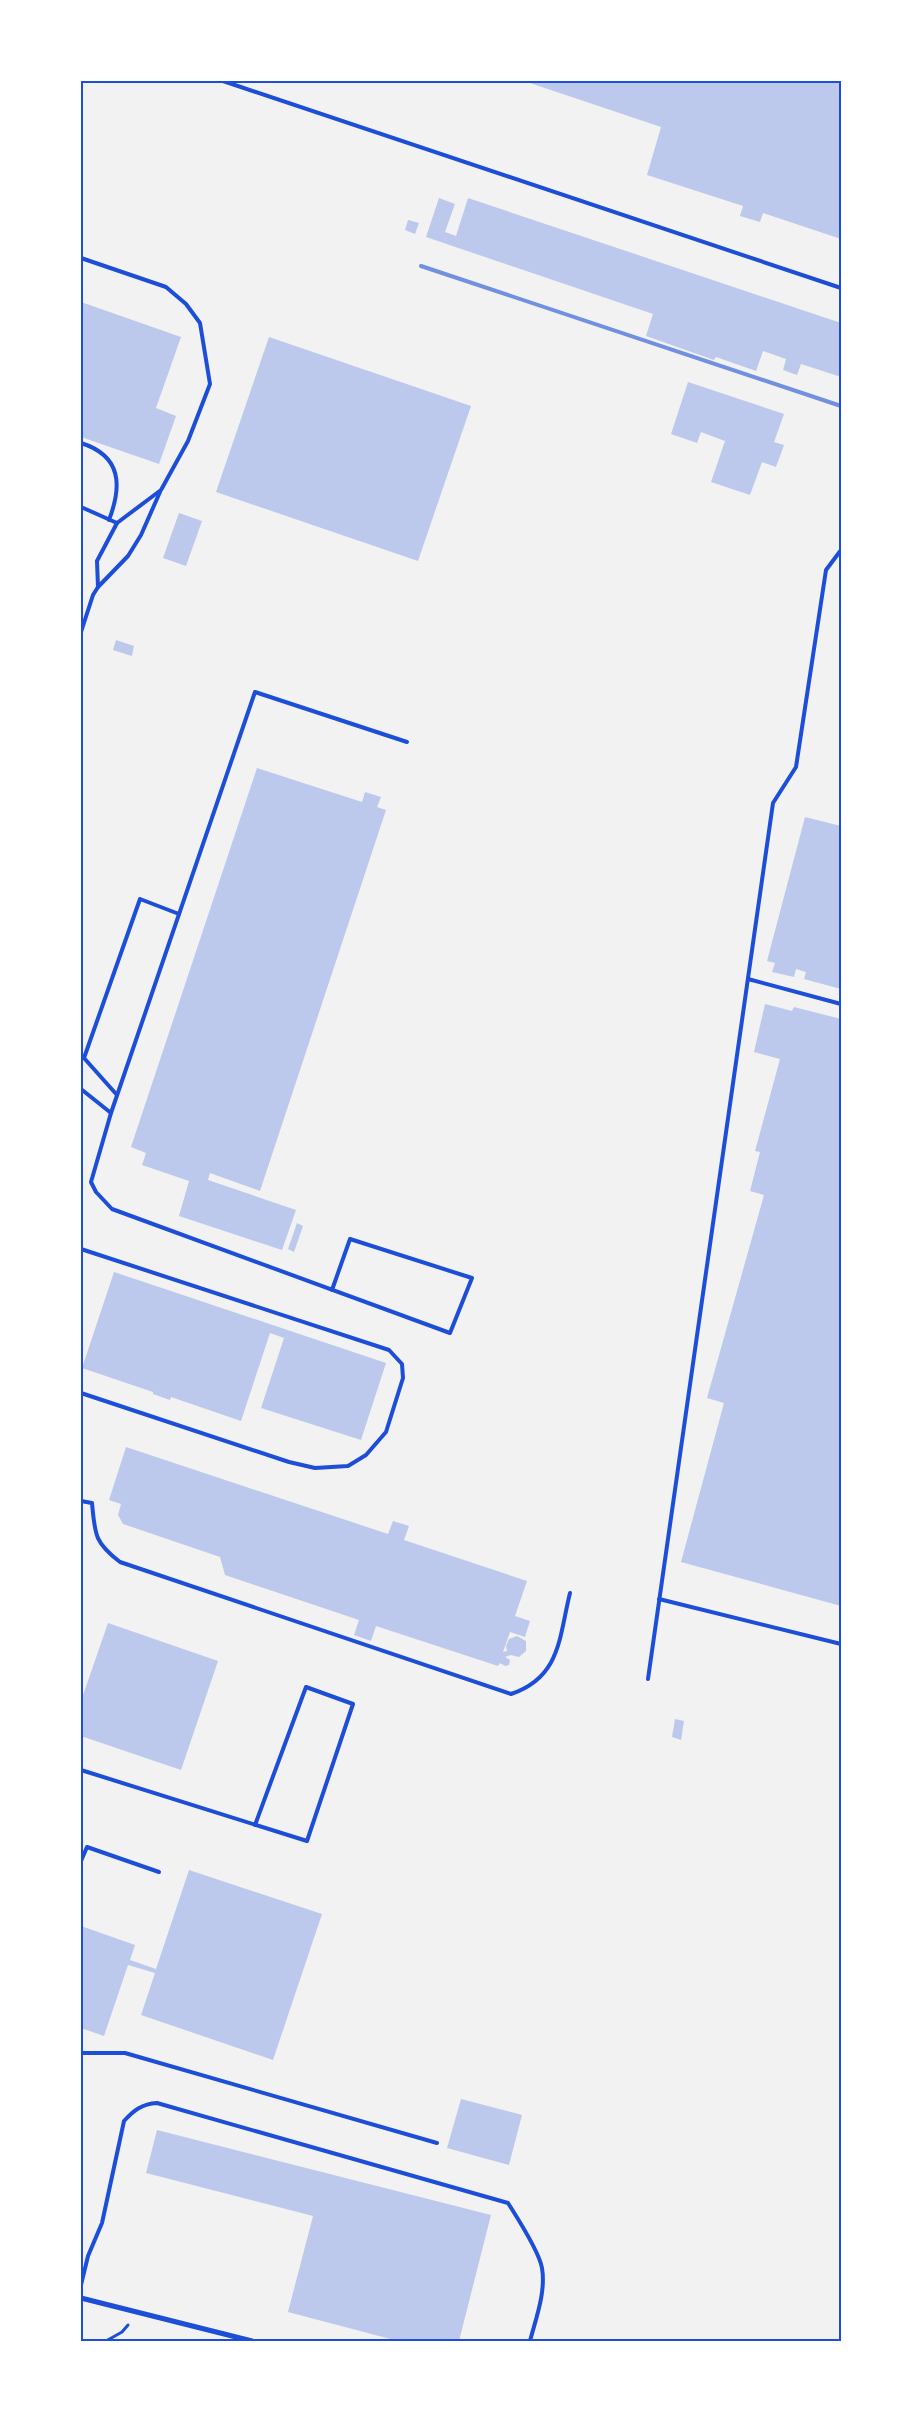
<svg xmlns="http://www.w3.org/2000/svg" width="922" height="2422" font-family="'Alegreya Sans',sans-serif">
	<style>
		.building { fill: #bdc9ec }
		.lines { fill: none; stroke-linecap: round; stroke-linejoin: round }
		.path { stroke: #1d4ed8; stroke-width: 3 }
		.service { stroke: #1d4ed8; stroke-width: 4 }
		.minor { stroke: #1d4ed8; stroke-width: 5 }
		.rail { stroke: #7290e2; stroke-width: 4 }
		.neatline { fill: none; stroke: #1d4ed8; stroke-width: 2 }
	</style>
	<rect width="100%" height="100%" fill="#f2f2f2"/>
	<!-- building -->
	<g class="building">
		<path d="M524,81H841V239L763,213L760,222L740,216L743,206L647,175L661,127Z"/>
		<path d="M439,198L455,204L445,232L456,236L468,198L841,323V377L801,364L797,375L783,370L786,359L763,351L756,371L716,357L714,360L646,336L653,314L426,237Z"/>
		<path d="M408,220L419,223L415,234L405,230Z"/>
		<path d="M81,302L181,337L156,408L176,416L159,464L81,437Z"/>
		<path d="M269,337L471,406L418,561L216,492Z"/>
		<path d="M688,382L784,414L774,442L784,445L776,467L762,462L750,495L711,482L725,441L701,432L697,443L671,434Z"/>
		<path d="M179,513L202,521L186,566L163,558Z"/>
		<path d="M116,640L134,646L132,656L113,650Z"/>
		<path d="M257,768L362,802L365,792L381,797L377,807L386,810L260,1191L210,1173L208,1180L296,1210L282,1250L179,1216L189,1181L142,1165L146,1153L131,1147Z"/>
		<path d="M805,817L841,826V989L804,979L806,972L796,969L794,977L772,972L775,963L767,961Z"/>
		<path d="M765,1004L792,1011L794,1007L841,1019V1606L681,1562L724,1403L707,1398L764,1195L750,1191L760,1152L755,1151L780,1059L754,1052Z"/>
		<path d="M297,1223L303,1226L294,1252L288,1249Z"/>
		<path d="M114,1272L386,1363L361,1440L261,1408L284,1338L270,1333L241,1421L171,1397L170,1400L153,1394V1392L82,1368Z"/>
		<path d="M126,1447L388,1534L393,1521L409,1526L404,1540L527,1581L515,1616L530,1621L525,1637L510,1632L503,1652L507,1651L506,1646L509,1639L517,1636L526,1641V1651L519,1657L511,1655L505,1657L510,1660L509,1665L505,1666L500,1663L498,1666L376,1626L371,1641L354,1635L359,1620L225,1575L220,1557L123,1524L118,1515L121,1504L109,1500Z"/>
		<path d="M108,1623L218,1661L181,1770L81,1736V1701Z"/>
		<path d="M675,1719L684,1721L681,1740L672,1737Z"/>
		<path d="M189,1870L322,1914L273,2060L141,2015L155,1973L128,1965L104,2036L81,2028V1926L135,1945L130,1960L156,1969Z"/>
		<path d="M461,2099L522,2115L509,2165L447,2148Z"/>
		<path d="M157,2130L491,2215L459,2341H398L288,2312L313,2216L146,2173Z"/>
	</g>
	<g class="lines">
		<!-- path -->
		<g class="path">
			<path d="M81,2340L86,2341"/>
			<path d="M106,2341L122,2332L128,2325"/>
		</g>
		<!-- service -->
		<g class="service">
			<path d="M223,81L841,288"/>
			<path d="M81,258L166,287L186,304L200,323L210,384L188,441L161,490L117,523L97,561L98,587L93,595L81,632"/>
			<path d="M81,443C122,456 122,486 109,520"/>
			<path d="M81,507L117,523"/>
			<path d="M98,587L128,556L141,535L160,492"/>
			<path d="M748,979L841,1004"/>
			<path d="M81,1089L111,1113"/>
			<path d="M117,1095L84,1058L140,899L179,914"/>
			<path d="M81,1249L389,1350L402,1364L403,1378L386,1432L366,1455L348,1466L315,1468L289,1462L81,1393"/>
			<path d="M332,1290L350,1239L472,1278L450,1333L112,1209L96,1192L91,1182L111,1113L255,692L407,742"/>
			<path d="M81,1501L92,1503C95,1534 94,1542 120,1562L511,1694C561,1677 559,1637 570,1593"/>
			<path d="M659,1599L841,1644"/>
			<path d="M648,1679L773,803L796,767L826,570L841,550"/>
			<path d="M81,1770L307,1841L353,1704L306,1687L255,1825"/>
			<path d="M81,1861L87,1847L159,1872"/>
			<path d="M81,2053H125L437,2143"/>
			<path d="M81,2285L88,2256L102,2223L124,2121C134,2110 142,2104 157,2103L508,2203C518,2219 539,2251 542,2268C546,2292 536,2318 530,2341"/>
		</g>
		<!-- minor -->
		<path class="minor" d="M81,2298L252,2341"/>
		<!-- rail -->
		<path class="rail" d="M421,266L841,406"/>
	</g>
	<!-- border -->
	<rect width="922" height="2422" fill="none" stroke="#ffffff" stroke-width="165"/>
	<rect x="82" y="82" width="758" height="2258" class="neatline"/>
</svg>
